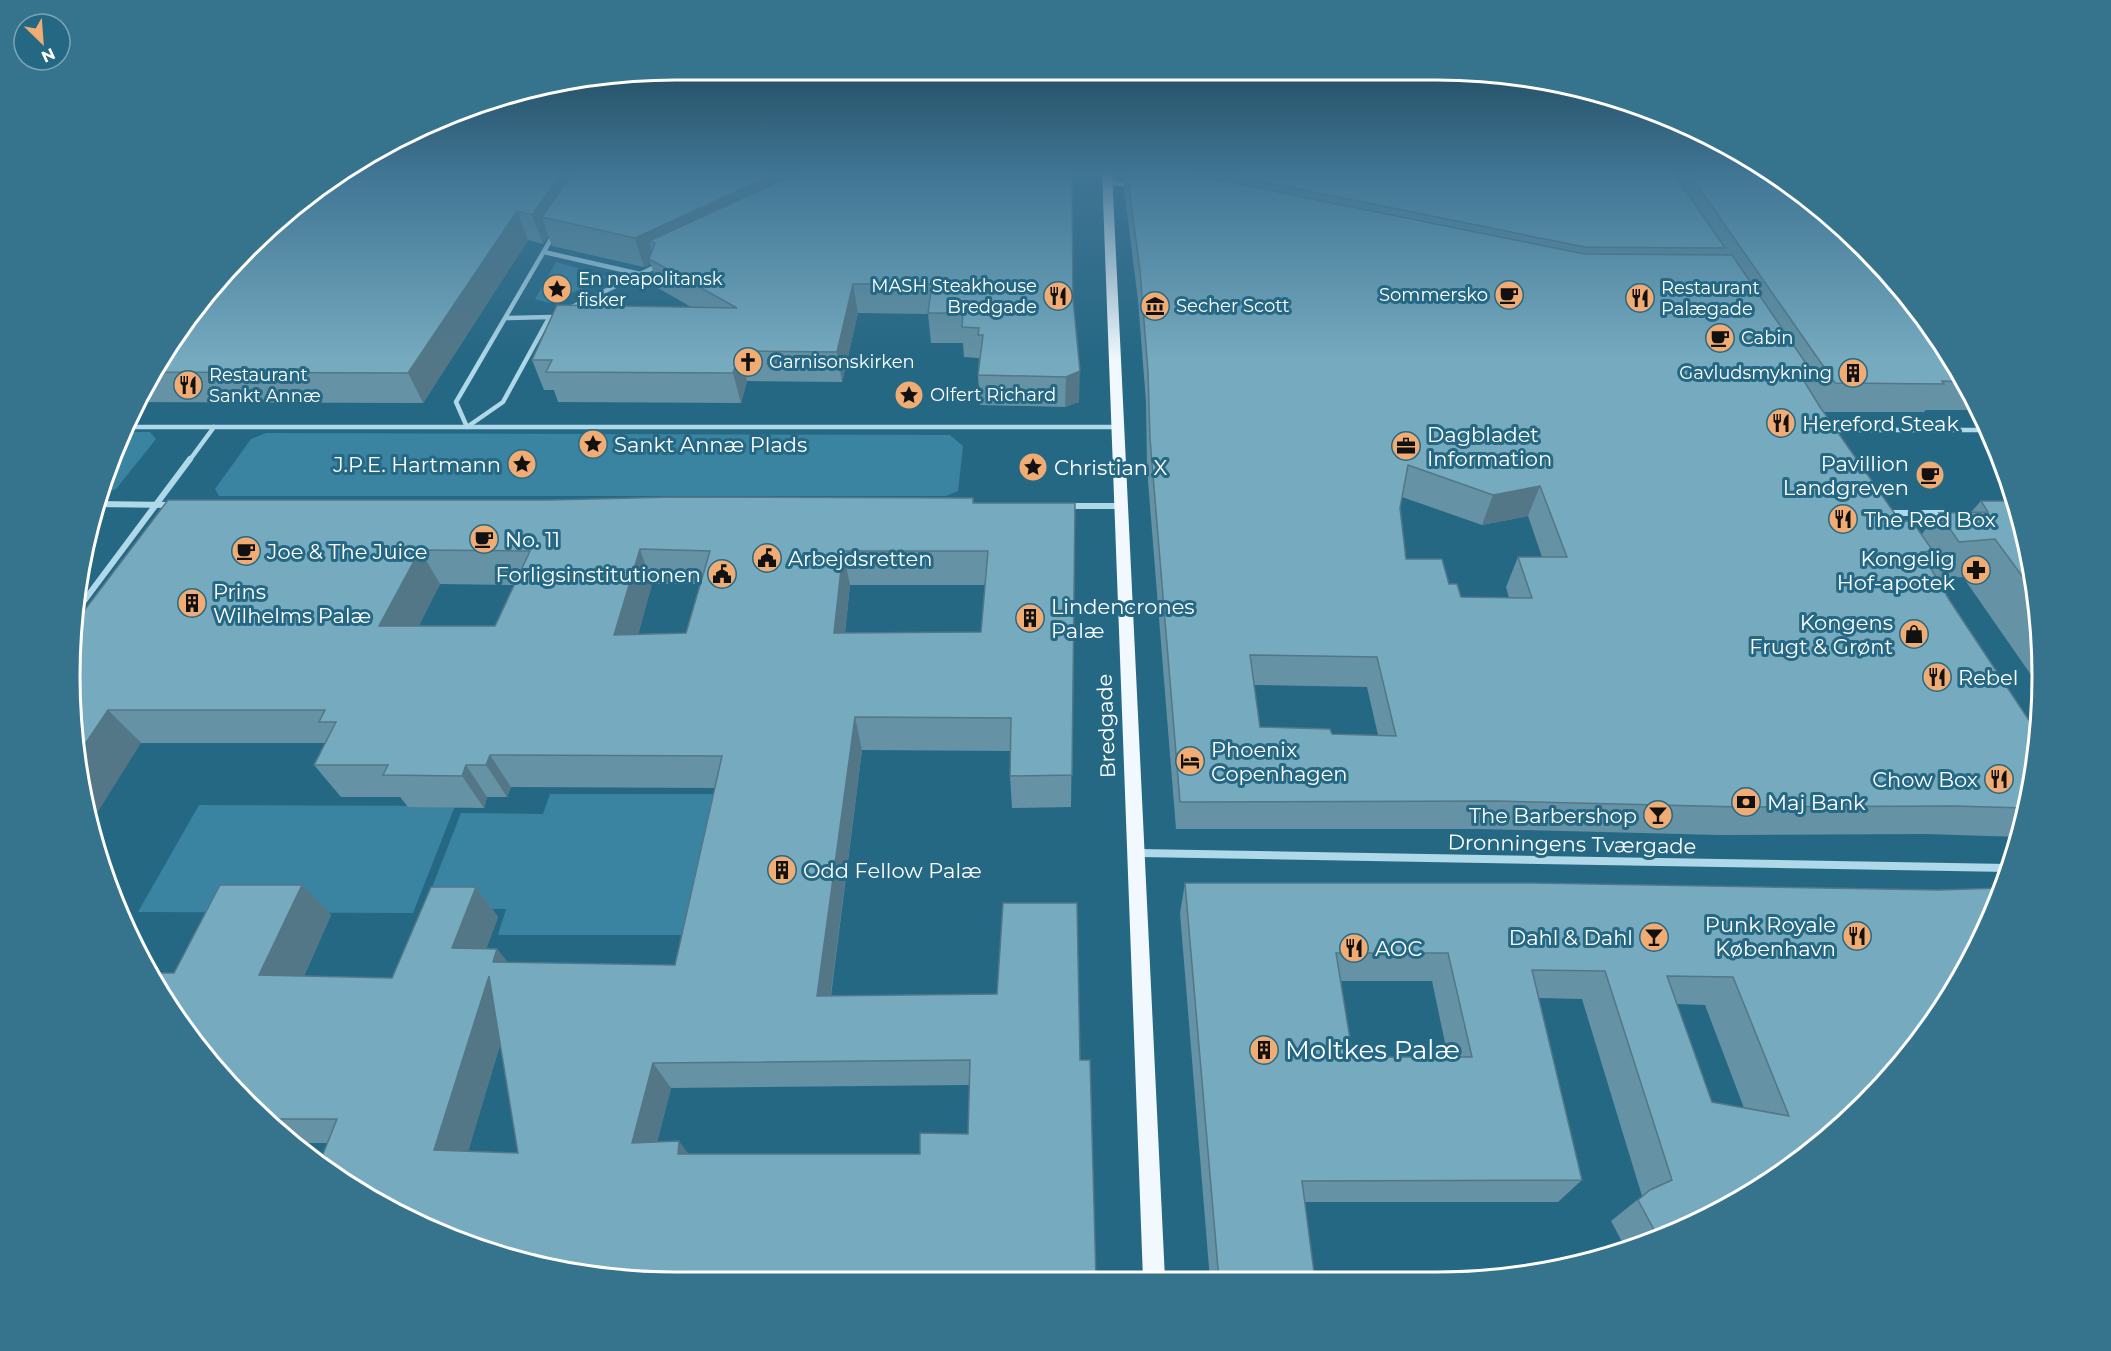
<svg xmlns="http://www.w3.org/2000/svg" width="2111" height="1351" font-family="Montserrat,sans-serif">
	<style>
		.green { fill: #3a84a1 }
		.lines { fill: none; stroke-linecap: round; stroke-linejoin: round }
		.street-far2 { stroke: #afd8e8; stroke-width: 4.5 }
		.street-far1 { stroke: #afd8e8; stroke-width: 6 }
		.street { stroke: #afd8e8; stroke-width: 8 }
		.primary { fill: #f1f9fe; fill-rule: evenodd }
		.wall { fill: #6592a4; fill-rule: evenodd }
		.shaded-wall { fill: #537786 }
		.building { fill: #76aabf; stroke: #537786; stroke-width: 1.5; fill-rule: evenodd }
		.labels { text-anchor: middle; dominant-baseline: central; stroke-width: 6; stroke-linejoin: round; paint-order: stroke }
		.far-poi-label { font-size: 18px; fill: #fff; stroke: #256884; text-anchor: start }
		.poi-label { font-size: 21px; fill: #fff; stroke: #256884; text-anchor: start }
		.street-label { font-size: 21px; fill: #fff; stroke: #256884 }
		.near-poi-label { font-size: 26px; fill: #fff; stroke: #256884; text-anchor: start }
		.rim { fill: none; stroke: #fff; stroke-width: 3 }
	</style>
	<rect width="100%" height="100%" fill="#256884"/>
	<!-- green -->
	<g class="green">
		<path d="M556,262L608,277L549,303L535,299Z"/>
		<path d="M123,432H150L156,439L116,489L97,496L101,480Z"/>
		<path d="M266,433L950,435L963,446L958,491L946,496H219L215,489L251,439Z"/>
		<path d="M550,794H730L699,935H498L506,909L424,908L461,813L543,814Z"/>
		<path d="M199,805L455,806L413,913L138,912Z"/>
	</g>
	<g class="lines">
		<!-- street-far2 -->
		<g class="street-far2">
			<path d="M1107,181L1130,186"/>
			<path d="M544,252L640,274"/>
			<path d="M568,309L659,265"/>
			<path d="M506,318L551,317"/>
			<path d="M549,318L503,402L467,427L456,402L554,234"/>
			<path d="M126,427H1117"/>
			<path d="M1829,430H1987"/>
			<path d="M189,461L214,427"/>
		</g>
		<!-- street-far1 -->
		<g class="street-far1">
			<path d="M95,504L172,505"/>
			<path d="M1067,506H1120"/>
			<path d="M1887,513H1945"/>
			<path d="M75,613L190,459"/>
		</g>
		<!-- street -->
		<path class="street" d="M1139,853L2008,868"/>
		<!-- primary -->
		<path class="primary" d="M1102,172H1112L1165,1279H1143Z"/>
	</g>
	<!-- wall -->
	<g class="wall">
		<path d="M338,172L1073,299L1079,402L1065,407L980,405L978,375L979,358L964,357L963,343H931L928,314L858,313L842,382L747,381L741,403L558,402L554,390H544L532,360L691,307L658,288L651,264L644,267L552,246L548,236L543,244L528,240L423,403L137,402L150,373L195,306Z"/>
		<path d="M1121,172H1765L1961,373L1978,410H1926L1924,412H1824L1900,521L1921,535L1939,513L1971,512L1981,501H2014L2037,597L2040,688L1963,577L1937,579L1950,601L2038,734L2021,833L2020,837L1925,834L1719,835L1481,829H1176L1147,469L1146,402L1138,300L1124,189L1125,180H1123ZM1402,497L1482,525L1528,516L1542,557H1518L1506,587L1509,598L1461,597L1449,584L1406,559L1400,508ZM1254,685L1367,687L1378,735L1332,734L1260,727Z"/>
		<path d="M973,498L974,503H1075L1071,807L1012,808L1010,776L1011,751L862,750L831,996L1080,1060L1096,1279L597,1277L444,1236L327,1143H291L220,1076L174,973L331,915L304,976L392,978L476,887L498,917L486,949H497L508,963L675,965L715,788L511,787L507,797H487L484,808L408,807L400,797H341L314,765L325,743H141L69,675L549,500ZM440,584L514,585L495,626H418ZM652,584H700L686,633L638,634ZM850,585H985L981,632L845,633ZM500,1045L518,1153L468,1151ZM970,1085L968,1134L920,1154H688L657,1142L671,1088Z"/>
		<path d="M1185,883L1939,890L2000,888L1704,1219L1626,1249L1611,1221L1642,1196L1582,999L1539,998L1582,1180L1558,1202H1305L1315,1280H1210L1180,913ZM1341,981H1432L1448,1057H1353ZM1677,1004L1705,1005L1744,1108L1712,1102Z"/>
	</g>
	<!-- shaded-wall -->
	<g class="shaded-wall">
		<path d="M563,172H591L542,217L548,236L543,244L532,215Z"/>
		<path d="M779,172H844L655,243L649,241L655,262L649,259L651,264L644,267L635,238Z"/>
		<path d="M517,211L528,240L423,403L408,373Z"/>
		<path d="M853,284L858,313L842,382L837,352Z"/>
		<path d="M740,351L747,381L741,403L733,373Z"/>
		<path d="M1080,371L1079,402L1065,407L1066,377Z"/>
		<path d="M1540,486L1528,516L1482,525L1493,495Z"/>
		<path d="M640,549L652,584L629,669L614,635Z"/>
		<path d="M420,550L440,584L402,660L379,626Z"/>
		<path d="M843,551L850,585L841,667L834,633Z"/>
		<path d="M108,710L141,743L89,826L79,753Z"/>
		<path d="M855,717L862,750L827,1023L817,996Z"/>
		<path d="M490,755L511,787L507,797L486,765Z"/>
		<path d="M466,765L487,797L484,808L462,776Z"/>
		<path d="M302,885L331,915L292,1003L259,975Z"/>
		<path d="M476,887L498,917L476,977L452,948Z"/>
		<path d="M497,949L520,978L493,962Z"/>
		<path d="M489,976L512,1004L462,1173L434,1150Z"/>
		<path d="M653,1063L671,1088L651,1166L632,1143Z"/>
		<path d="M679,1141L696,1164L678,1154Z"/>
	</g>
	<!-- building -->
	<g class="building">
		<path d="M338,172H563L532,215L517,211L408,373L150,372L195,306L247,246Z"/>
		<path d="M573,172H779L635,238L542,217Z"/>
		<path d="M800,172H1072L1073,299L1080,371L1066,377L978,375L983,335H978L979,328L962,327L963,313H928L932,284H853L837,352L740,351L733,373L546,372L552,360H532L557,305L737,308L649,259L655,243L649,241Z"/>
		<path d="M1127,172H1179L1584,254L1732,255L1818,381H1804L1820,407L1900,521H1912L1933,551L1921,552L1950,601L2038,734L2025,808L1954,806L1742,807L1496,801L1180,802L1150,439L1148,371L1140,271ZM1408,465L1493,495L1540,486L1567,557H1518L1532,598L1461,597L1457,584H1449L1442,559H1406L1400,508ZM1250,655L1377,657L1396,736L1332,734L1330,729L1260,727Z"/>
		<path d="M1214,172H1673L1725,248L1585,247Z"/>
		<path d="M1688,172H1765L1805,195L1892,276L1961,373L1965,382L1942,381L1944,384L1835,383Z"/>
		<path d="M675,497L973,498V503H1075L1072,775L1010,776L1011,718L855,717L817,996L997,994L1003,903H1077L1080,1060H1090L1096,1279L700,1277L701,1272L569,1270L444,1236L319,1164L337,1119H266L220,1076L171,1012L150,973H174L220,885H302L259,975L392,978L431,887H476L452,948L497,949L493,962L675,965L722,756L490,755L486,765H466L462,776L383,775L388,765H314L336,722H319L325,710H108L79,753L69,675L74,624L168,500H549ZM640,549L710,551L686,633L614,635ZM420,550L530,551L495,626H379ZM843,551H988L981,632L834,633ZM489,976L518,1153L434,1150ZM970,1060L968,1134L920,1133V1154H678L679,1141L632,1143L653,1063Z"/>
		<path d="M1981,501H2014L2036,595L1995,539L1959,542L1939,513L1988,512Z"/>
		<path d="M1185,883H1533L1939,890L2000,888L1979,944L1916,1045L1835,1132L1704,1219L1658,1237L1638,1200L1650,1190L1672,1180L1605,971L1532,970L1582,1180L1302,1181L1315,1280H1219ZM1336,953H1448L1472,1057H1353ZM1667,976L1733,977L1789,1116L1712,1102Z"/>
	</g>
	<!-- sky -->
	<linearGradient id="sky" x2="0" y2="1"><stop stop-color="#143949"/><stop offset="0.48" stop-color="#407594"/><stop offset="1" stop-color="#407594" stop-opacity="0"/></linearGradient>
	<rect width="2111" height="361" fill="url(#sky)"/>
	<!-- icons -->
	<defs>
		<g id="sight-disc" transform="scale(1.5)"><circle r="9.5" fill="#f1ac73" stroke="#256884"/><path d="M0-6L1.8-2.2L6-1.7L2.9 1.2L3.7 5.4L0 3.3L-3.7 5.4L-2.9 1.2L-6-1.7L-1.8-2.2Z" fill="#111"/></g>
		<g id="cafe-disc" transform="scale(1.5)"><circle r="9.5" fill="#f1ac73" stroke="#256884"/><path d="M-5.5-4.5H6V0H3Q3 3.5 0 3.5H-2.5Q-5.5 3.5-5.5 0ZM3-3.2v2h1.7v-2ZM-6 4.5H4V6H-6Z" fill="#111"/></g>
		<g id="restaurant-disc" transform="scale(1.5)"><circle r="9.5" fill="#f1ac73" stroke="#256884"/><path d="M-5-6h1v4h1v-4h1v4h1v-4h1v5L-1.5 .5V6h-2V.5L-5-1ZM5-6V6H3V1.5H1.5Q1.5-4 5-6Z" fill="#111"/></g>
		<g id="museum-disc" transform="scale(1.5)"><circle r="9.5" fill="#f1ac73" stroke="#256884"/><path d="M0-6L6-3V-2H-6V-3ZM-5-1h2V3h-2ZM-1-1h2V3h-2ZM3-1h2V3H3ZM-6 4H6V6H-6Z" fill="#111"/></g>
		<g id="church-disc" transform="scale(1.5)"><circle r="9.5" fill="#f1ac73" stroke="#256884"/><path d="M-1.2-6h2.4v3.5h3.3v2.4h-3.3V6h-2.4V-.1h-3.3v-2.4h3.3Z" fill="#111"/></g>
		<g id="building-disc" transform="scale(1.5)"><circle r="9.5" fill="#f1ac73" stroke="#256884"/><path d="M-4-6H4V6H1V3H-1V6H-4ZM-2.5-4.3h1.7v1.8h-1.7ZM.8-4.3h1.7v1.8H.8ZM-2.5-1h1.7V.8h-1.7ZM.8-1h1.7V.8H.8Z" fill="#111"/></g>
		<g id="office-disc" transform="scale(1.5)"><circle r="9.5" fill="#f1ac73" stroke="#256884"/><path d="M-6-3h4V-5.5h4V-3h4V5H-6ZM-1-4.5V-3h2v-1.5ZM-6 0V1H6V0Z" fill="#111"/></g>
		<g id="civic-disc" transform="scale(1.5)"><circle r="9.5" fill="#f1ac73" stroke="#256884"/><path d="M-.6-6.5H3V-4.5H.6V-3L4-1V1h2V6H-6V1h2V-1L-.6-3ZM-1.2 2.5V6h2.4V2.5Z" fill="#111"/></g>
		<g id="pharmacy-disc" transform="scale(1.5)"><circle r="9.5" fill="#f1ac73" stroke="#256884"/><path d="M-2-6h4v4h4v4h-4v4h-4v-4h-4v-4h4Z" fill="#111"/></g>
		<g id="shop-disc" transform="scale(1.5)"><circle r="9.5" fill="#f1ac73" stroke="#256884"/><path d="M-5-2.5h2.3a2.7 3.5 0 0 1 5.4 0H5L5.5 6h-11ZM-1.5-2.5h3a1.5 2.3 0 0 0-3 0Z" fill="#111"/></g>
		<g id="hotel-disc" transform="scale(1.5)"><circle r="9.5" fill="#f1ac73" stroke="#256884"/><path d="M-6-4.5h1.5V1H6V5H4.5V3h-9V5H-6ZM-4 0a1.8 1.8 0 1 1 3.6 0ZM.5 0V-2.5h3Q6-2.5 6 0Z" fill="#111"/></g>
		<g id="bank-disc" transform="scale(1.5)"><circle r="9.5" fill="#f1ac73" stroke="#256884"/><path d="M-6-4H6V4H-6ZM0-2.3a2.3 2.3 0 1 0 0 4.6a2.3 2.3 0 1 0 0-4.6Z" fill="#111"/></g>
		<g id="bar-disc" transform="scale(1.5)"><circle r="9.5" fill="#f1ac73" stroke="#256884"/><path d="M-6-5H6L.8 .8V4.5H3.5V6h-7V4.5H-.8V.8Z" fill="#111"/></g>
	</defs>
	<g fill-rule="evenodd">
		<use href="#sight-disc" x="557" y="289"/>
		<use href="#cafe-disc" x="1509" y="295"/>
		<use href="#restaurant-disc" x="1058" y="296"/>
		<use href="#restaurant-disc" x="1640" y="298"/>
		<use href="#museum-disc" x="1155" y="306"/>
		<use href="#cafe-disc" x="1720" y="338"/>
		<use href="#church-disc" x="748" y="362"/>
		<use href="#building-disc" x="1853" y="373"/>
		<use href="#restaurant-disc" x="188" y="385"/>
		<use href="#sight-disc" x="909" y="395"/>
		<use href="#restaurant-disc" x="1781" y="423"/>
		<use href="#sight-disc" x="593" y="444"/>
		<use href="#office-disc" x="1406" y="446"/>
		<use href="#sight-disc" x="522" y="464"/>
		<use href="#sight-disc" x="1033" y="467"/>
		<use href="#cafe-disc" x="1930" y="475"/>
		<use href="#restaurant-disc" x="1843" y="519"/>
		<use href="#cafe-disc" x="484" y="539"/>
		<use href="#cafe-disc" x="246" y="551"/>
		<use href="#civic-disc" x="767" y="558"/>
		<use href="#pharmacy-disc" x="1976" y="570"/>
		<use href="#civic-disc" x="722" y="574"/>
		<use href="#building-disc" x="192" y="603"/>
		<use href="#building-disc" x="1030" y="618"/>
		<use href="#shop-disc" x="1914" y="634"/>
		<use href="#restaurant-disc" x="1937" y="677"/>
		<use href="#hotel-disc" x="1190" y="761"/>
		<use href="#restaurant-disc" x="1999" y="779"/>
		<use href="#bank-disc" x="1746" y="802"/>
		<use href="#bar-disc" x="1658" y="815"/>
		<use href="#building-disc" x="782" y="870"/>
		<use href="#restaurant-disc" x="1857" y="936"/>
		<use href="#bar-disc" x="1654" y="937"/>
		<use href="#restaurant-disc" x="1354" y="948"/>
		<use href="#building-disc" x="1264" y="1050"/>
	</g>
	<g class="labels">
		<!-- far-poi labels -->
		<g class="far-poi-label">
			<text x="578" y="279">En neapolitansk<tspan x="578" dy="21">fisker</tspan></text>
			<text x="1037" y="286" text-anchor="end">MASH Steakhouse<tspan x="1037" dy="21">Bredgade</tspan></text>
			<text x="1661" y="288">Restaurant<tspan x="1661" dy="21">Palægade</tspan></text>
			<text x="1488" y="295" text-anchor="end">Sommersko</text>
			<text x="1176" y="306">Secher Scott</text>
			<text x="1741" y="338">Cabin</text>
			<text x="769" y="362">Garnisonskirken</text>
			<text x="1832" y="373" text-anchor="end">Gavludsmykning</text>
			<text x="209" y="375">Restaurant<tspan x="209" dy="21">Sankt Annæ</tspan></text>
			<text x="930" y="395">Olfert Richard</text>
		</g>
		<!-- poi labels -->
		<g class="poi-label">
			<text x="1802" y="423">Hereford Steak</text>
			<text x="1427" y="434">Dagbladet<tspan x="1427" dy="24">Information</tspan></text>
			<text x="614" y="444">Sankt Annæ Plads</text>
			<text x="1909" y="463" text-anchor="end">Pavillion<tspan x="1909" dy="24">Landgreven</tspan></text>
			<text x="501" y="464" text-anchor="end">J.P.E. Hartmann</text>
			<text x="1054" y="467">Christian X</text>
			<text x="1864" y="519">The Red Box</text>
			<text x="505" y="539">No. 11</text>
			<text x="267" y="551">Joe &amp; The Juice</text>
			<text x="788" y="558">Arbejdsretten</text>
			<text x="1955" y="558" text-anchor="end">Kongelig<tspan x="1955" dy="24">Hof-apotek</tspan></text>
			<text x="701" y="574" text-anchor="end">Forligsinstitutionen</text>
			<text x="213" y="591">Prins<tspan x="213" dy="24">Wilhelms Palæ</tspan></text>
			<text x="1051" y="606">Lindencrones<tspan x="1051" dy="24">Palæ</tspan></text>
			<text x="1893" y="622" text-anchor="end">Kongens<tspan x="1893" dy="24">Frugt &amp; Grønt</tspan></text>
			<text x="1958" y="677">Rebel</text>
			<text x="1211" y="749">Phoenix<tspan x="1211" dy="24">Copenhagen</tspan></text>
			<text x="1978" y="779" text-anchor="end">Chow Box</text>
			<text x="1767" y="802">Maj Bank</text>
			<text x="1637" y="815" text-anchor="end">The Barbershop</text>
			<text x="803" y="870">Odd Fellow Palæ</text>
			<text x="1836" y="924" text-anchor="end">Punk Royale<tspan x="1836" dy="24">København</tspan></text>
			<text x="1633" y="937" text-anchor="end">Dahl &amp; Dahl</text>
			<text x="1375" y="948">AOC</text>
		</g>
		<!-- street labels -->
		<g class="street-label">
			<text transform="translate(1106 726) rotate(-92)">Bredgade</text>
			<text transform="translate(1572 844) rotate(1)">Dronningens Tværgade</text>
		</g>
		<!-- near-poi labels -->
		<g class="near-poi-label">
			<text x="1285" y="1050">Moltkes Palæ</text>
		</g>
	</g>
	<!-- crop -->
	<path d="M0 0H2111V1351H0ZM676 80H1436A596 596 0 0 1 2032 676V676A596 596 0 0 1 1436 1272H676A596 596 0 0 1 80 676V676A596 596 0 0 1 676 80Z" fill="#36748e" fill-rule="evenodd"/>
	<path class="rim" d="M676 80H1436A596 596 0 0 1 2032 676V676A596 596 0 0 1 1436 1272H676A596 596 0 0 1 80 676V676A596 596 0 0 1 676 80Z"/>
	<!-- north arrow -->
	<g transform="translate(42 42) rotate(155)"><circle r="28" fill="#256884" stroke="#7ca4b5" stroke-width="1.5"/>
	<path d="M0-4.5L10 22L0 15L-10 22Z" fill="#f1ac73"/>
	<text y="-9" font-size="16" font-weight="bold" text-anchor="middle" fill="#ffffff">N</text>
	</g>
</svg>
